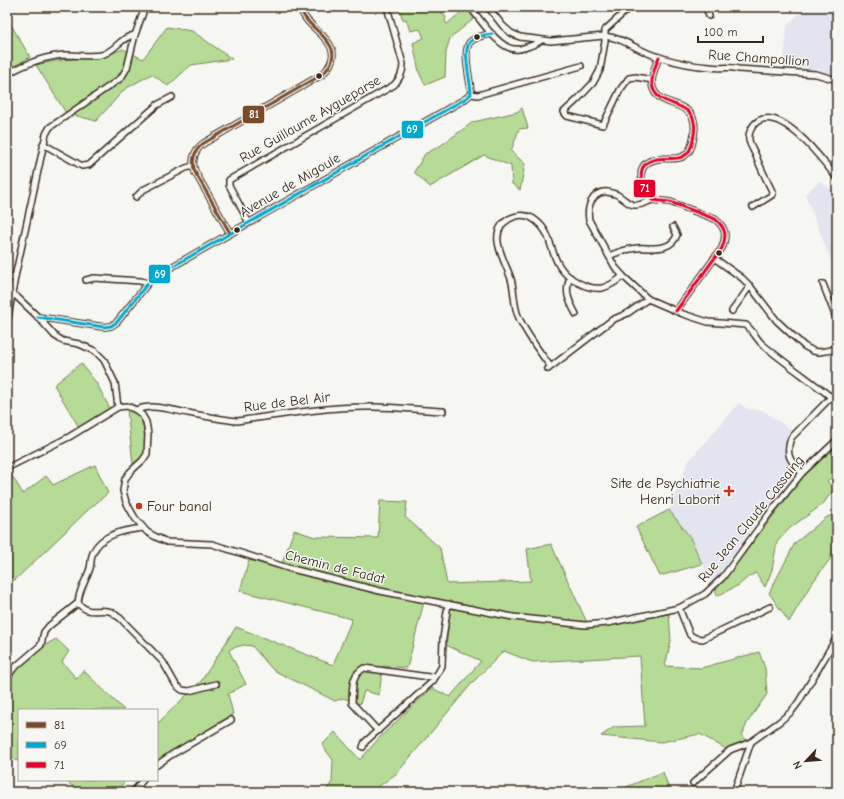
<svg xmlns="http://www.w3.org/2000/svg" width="844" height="799" font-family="'Comic Neue',sans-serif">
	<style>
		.built { fill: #e3e4f0 }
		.green { fill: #b6db96; stroke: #78825a }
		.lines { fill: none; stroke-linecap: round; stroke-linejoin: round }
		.minor-casing { stroke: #3b2a1e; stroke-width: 8 }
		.minor { stroke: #f6f6f2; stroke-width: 5 }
		.bus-1-casing { stroke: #f6f6f2; stroke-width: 6 }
		.bus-2-casing { stroke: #f6f6f2; stroke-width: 6 }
		.bus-3-casing { stroke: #f6f6f2; stroke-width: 6 }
		.bus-1 { stroke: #7a4b2a; stroke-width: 3 }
		.bus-2 { stroke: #00a9ce; stroke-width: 3 }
		.bus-3 { stroke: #e4002b; stroke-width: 3 }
		.bus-dot { fill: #3b2a1e; stroke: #f6f6f2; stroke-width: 1.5 }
		.poi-dot { fill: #c8321e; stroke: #f6f6f2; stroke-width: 1.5 }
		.labels { text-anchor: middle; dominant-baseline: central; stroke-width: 3; stroke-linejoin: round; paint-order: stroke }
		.street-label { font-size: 14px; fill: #3b2a1e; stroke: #f6f6f2 }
		.poi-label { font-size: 14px; fill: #3b2a1e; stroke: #f6f6f2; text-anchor: end }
		.line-badge { stroke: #f6f6f2; stroke-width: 1.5 }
		.badge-label { font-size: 11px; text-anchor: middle; font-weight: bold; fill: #fff }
	</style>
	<rect width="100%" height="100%" fill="#f6f6f2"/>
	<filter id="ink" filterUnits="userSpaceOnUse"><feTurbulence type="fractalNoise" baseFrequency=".025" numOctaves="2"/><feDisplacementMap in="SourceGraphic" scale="8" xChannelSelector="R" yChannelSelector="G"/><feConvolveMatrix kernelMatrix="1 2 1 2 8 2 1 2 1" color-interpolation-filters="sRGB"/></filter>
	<g filter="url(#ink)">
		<!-- built -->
		<g class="built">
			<path d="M805,7H837V76L818,70L783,68L787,26Z"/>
			<path d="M820,181L831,190L837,185V263H832L805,194Z"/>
			<path d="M739,403L747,409L762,410L793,431L787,438L785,450L787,461L797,473L756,522L714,583L702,564L690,536L669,510L688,462Z"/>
		</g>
		<!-- green -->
		<g class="green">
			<path d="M401,7H445L446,9L442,13L446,17L445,21L447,24L467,7L476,17L450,38L446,52L445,77L425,85L419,72L413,43L424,38L420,29L410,31L406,19L403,20L399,8Z"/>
			<path d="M7,18L30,57L7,71Z"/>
			<path d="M167,27L192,31L232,59L191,65L168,86L152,74L125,89L96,121L66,113L36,65L61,60L102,57L123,49L143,59Z"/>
			<path d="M522,108L528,128L519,129L511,151L525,164L520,190L512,184L511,166L484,155L430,187L414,172L425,154L440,146L473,122L517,112Z"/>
			<path d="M81,363L97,384L110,409L80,429L54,385Z"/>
			<path d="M127,409C143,415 143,424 145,440C145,444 146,449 145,453C143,457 137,461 133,464Z"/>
			<path d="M837,444V474L827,481L834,489L823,504L790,528L777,542L772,570L765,587L756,573L748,577L739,585L717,596L715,588L724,580L802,478Z"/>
			<path d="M95,465L108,493L88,510L15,580L7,575V470L8,469L23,494L46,476L53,485Z"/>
			<path d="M380,501L407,502L405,517L440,548L447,584L531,581L527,549L551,544L589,627L669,614L671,641L665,666L701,668L759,652L765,668L767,694L747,723L742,736L746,741L726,749L700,734L662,742L601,736L614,727L645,726L640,656L532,662L504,651L473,682L397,773L371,792H325L332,782L333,760L322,745L335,732L360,760L379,738L432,688L450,697L481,661L446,645L451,603L425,598L407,668L383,666L379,695L364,691L360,704L343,698L335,701L273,670L252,646L244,645L232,648L229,651L246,684L228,694L233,714L166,755L157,763V724L202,680L236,627L333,665L352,619L240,591L249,560L280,569L294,530L315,537L378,538Z"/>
			<path d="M669,510L690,537L702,564L660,576L636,527Z"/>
			<path d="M837,514V539L830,559L810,586L789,622L769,593L795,543L827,517Z"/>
			<path d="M56,639L69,651L62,662L77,679L83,670L124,710H19V760L17,761L12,757L7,761V667Z"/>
			<path d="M663,772L670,792H614Z"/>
			<path d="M65,780H125L118,792H80Z"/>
		</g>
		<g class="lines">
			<!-- minor casing -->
			<g class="minor-casing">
				<g id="minor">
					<path d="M470,7C480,19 499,49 515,49C519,50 523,48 527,47C533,45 537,44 541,40"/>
					<path d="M488,7L503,26L511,33L520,37L551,41L604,36C625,38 639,52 659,57C675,62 693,66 710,67C720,69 728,66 738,69L816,74L837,80"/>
					<path d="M591,7H599"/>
					<path d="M630,7L605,30V41L600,70L593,83L578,99L564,112L567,116L603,125L620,90L629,78L636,77L652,80"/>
					<path d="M706,7L709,16"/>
					<path d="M659,57C656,65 651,75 652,84C656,114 704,93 693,140C692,146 689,153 684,156C676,161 666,157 657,159C632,164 642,186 652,200L670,202L715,219C726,228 727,235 722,248L676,311"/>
					<path d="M7,74C25,64 45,56 66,55C77,55 90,57 101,55C115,52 121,36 135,35"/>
					<path d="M471,94L478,95L581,66"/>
					<path d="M43,144L82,166L89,165L157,105L172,97"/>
					<path d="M136,197L143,190L186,168L193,166"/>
					<path d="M753,207L772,195L773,193C767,181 761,169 756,156C754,151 750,145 749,140C748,133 752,125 758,121C783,106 823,161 837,178"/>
					<path d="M249,223L229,185V180L394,85C400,78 403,73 403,64L387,7"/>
					<path d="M230,233L195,172C191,161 194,150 204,143L323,74C354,42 302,30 301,7"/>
					<path d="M609,256C618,252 627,249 637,248C651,247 671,252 677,235L673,227"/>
					<path d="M714,258L742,278L750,286L777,321L804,346L813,351L819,352L832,350L837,352"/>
					<path d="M623,276L648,299L683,314L708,322L746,325C753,331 756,338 762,344C785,363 808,379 831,397"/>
					<path d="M570,277C564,292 569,301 576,314"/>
					<path d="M7,278L15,277"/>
					<path d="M86,280L94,278L141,281L148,283"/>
					<path d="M823,284L837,320"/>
					<path d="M12,294L16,296L38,317L55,336L63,341L79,344L95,351L104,360L115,383L118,407"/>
					<path d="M732,311L750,286"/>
					<path d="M38,317L104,327L111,326L117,322L148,283L156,276L465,99L471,94C471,81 461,49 471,41C477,36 485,35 492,34"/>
					<path d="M7,324L15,277L46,134L50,127L59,121L121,78L127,68L135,35L145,7"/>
					<path d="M832,350L837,344"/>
					<path d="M550,366C539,351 527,335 519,318C513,306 515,292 511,279C506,262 485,233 509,219C516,215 525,214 532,218C553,231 548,249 560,267C568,279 587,290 602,288C610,286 616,282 623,276L615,267L589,220C586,203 596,186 615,194C622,196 627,204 634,205C640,206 647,202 652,200"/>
					<path d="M548,369L612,320L628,313L648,299"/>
					<path d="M136,410C153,403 171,410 188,413C204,416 220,419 237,421C280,415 323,407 367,407C392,406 417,410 443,411"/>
					<path d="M7,468L69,437L118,407L127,406L136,410L142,415L146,422L148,434L147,454L143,460L130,472L125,479L123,491L126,502L135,518L147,532L156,537L167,542L212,544L288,568L380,591L513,617L585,625L608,623L679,608L705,594L723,577L769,514L802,473L837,440"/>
					<path d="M802,473C790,461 785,455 791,438L837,391"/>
					<path d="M143,528C126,530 100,534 93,553C90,558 92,565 89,571C85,583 79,589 78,603C90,617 98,607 112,612C115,614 118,617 120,618L163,662L176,685L182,690L189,691L216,684"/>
					<path d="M679,608L690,635L695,638L703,639L770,607"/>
					<path d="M7,678L13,669L41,645L44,632L49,626L78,603"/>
					<path d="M378,731L352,703C353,689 350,676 364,668L429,677L436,676L442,666L443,639L448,604"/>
					<path d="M363,747L365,742L413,699L433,681L436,676"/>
					<path d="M157,765L171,755L231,720"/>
					<path d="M693,783L730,750L751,742"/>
					<path d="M133,792L143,780"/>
					<path d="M734,792L751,742L779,722L791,712L798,703L837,637"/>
				</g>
			</g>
			<!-- minor -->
			<use href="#minor" class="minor"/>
			<!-- bus-1 casing -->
			<g class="bus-1-casing">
				<path id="bus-1" d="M230,233L195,172C191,161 194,150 204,143L323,74C354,42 302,30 301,7"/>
			</g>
			<!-- bus-2 casing -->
			<g class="bus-2-casing">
				<path id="bus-2" d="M38,317L104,327L111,326L117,322L148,283L156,276L465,99L471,94C471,81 461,49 471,41C477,36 485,35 492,34"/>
			</g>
			<!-- bus-3 casing -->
			<g class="bus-3-casing">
				<path id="bus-3" d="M659,57C656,65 651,75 652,84C656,114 704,93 693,140C692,146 689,153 684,156C676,161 666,157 657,159C632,164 642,186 652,200L670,202L715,219C726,228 727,235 722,248L676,311"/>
			</g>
			<!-- bus-1 -->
			<use href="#bus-1" class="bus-1"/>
			<!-- bus-2 -->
			<use href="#bus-2" class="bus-2"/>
			<!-- bus-3 -->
			<use href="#bus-3" class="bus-3"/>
		</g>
	</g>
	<!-- markers -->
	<g class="bus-dot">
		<circle cx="477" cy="37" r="3.5"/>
		<circle cx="319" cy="76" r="3.5"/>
		<circle cx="237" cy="230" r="3.5"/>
		<circle cx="719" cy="253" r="3.5"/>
	</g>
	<g class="poi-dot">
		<path d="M727 485h4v4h4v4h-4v4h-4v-4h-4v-4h4z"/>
		<circle cx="139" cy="506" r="4"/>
	</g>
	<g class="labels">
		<!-- street labels -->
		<g class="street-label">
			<text transform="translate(759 58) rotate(4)">Rue Champollion</text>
			<text transform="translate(310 119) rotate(-30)">Rue Guillaume Aygueparse</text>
			<text transform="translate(290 185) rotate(-30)">Avenue de Migoule</text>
			<text transform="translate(287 402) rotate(-7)">Rue de Bel Air</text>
			<text transform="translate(751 519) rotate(-51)">Rue Jean Claude Cassaing</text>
			<text transform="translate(335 567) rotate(14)">Chemin de Fadat</text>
		</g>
		<!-- poi labels -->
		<g class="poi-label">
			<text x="720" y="483">Site de Psychiatrie<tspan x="720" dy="16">Henri Laborit</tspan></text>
			<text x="147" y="506" text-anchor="start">Four banal</text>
		</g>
	</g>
	<g class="line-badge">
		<rect x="242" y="105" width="23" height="19" rx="4" fill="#7a4b2a"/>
		<rect x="401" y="120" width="23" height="19" rx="4" fill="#00a9ce"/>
		<rect x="633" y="179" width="23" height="19" rx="4" fill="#e4002b"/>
		<rect x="148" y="264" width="23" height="20" rx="4" fill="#00a9ce"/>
	</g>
	<g class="badge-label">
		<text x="254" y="118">81</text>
		<text x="412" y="133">69</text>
		<text x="645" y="192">71</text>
		<text x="160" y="278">69</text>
	</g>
	<!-- margin -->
	<rect width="844" height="799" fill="none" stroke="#f6f6f2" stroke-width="24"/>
	<rect x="12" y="12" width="820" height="775" fill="none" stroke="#3b2a1e" stroke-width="1.5" filter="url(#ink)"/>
	<!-- legend -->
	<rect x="18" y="709" width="140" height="72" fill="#f6f6f2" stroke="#aba49d"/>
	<rect x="26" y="722" width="20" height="6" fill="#7a4b2a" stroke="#aba49d"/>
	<text x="54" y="729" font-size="12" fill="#3b2a1e">81</text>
	<rect x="26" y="742" width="20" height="6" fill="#00a9ce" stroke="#aba49d"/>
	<text x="54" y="749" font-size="12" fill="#3b2a1e">69</text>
	<rect x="26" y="762" width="20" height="6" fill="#e4002b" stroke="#aba49d"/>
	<text x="54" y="769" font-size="12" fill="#3b2a1e">71</text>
	<!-- north arrow -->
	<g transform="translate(806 761) rotate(244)" stroke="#f6f6f2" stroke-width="3" paint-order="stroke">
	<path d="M0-3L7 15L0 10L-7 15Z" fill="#3b2a1e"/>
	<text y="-6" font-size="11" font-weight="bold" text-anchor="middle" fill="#3b2a1e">N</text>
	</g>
	<!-- scale -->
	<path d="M698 36v6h65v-6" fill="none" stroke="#3b2a1e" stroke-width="2"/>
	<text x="704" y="36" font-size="12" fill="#3b2a1e" stroke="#f6f6f2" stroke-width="3" paint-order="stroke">100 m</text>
</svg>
